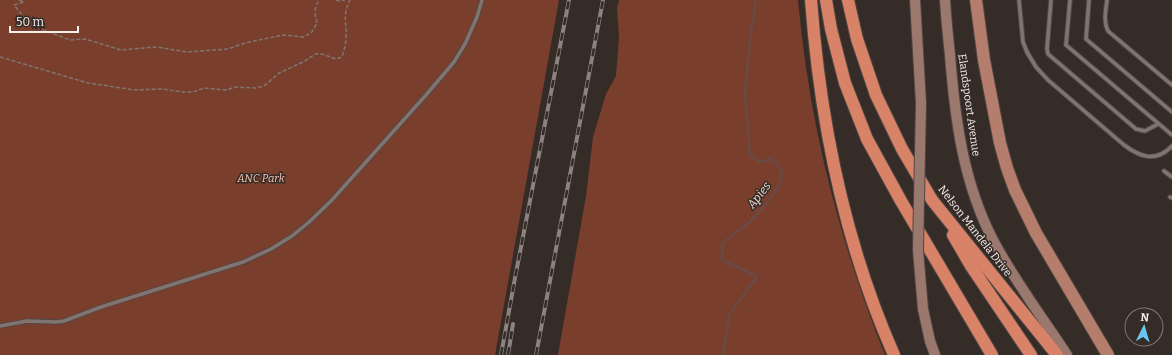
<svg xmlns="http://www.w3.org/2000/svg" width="1172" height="355" font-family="Bitter,serif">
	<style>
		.green { fill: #793f2c }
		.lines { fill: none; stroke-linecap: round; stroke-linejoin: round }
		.stream { stroke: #6a4a46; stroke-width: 2.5 }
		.lane-casing { stroke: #514744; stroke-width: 5.5 }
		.secondary-casing { stroke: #514744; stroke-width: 12 }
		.primary-casing { stroke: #514744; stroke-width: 14 }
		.highway-casing { stroke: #514744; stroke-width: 14 }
		.path { stroke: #7f7673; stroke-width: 1.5; stroke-dasharray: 4 2; stroke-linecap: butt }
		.lane { stroke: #817470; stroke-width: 3.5 }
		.secondary { stroke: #9b786e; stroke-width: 10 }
		.primary { stroke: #b57d6b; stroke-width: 12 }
		.highway { stroke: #d88368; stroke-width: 12 }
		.rail-casing { stroke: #8c8380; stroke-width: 4 }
		.rail { stroke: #352b27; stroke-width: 2.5; stroke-dasharray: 8; stroke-linecap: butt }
		.secondary-bridge-casing { stroke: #514744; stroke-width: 12; stroke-linecap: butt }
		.secondary-bridge { stroke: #9b786e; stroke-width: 10 }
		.labels { text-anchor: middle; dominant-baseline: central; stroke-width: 3; stroke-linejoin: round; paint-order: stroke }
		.street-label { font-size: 11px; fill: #f4edea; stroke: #352b27 }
		.park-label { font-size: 11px; font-style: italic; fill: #fbc9b8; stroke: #352b27 }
		.water-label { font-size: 12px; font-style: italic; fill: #eed4cc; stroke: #352b27 }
	</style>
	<rect width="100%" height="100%" fill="#352b27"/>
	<!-- green -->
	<g class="green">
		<path d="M0,0H559L495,355H0Z"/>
		<path d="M619,0H798C809,123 839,241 885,355H558L586,196L593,137L606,94L616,76L619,37L617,9Z"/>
	</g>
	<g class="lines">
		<!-- stream -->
		<path class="stream" d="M723,355L729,315L757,276L722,260V243L750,222L771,198L780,183L782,174L777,163L770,159L760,162L750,155L745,93L751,31L756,0"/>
		<!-- lane casing -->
		<g class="lane-casing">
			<g id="lane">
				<path d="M1019,0L1023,42L1027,52L1036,67L1048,80L1124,145C1140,157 1156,163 1172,146"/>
				<path d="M1051,0L1047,49L1048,54L1136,129L1145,131L1158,124"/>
				<path d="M1070,0L1066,45L1172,135"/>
				<path d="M1089,0L1086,39L1172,112"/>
				<path d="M1107,0C1106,10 1103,21 1108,31L1172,85"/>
				<path d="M1164,171L1172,177"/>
				<path d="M1170,197L1172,198"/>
				<path d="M0,326L27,321L56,322L64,321L101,307L243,262L271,249L292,236L308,223L331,201L426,95L454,62L465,44L477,17L482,0"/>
			</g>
		</g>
		<!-- secondary casing -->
		<g class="secondary-casing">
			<g id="secondary">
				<path d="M915,0L921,103"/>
				<path d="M945,0C946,18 948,36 950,55C955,119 963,182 993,240C1014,280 1042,317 1067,355"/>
				<path d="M923,309L930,341L935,355"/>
			</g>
		</g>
		<!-- primary casing -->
		<g class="primary-casing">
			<path id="primary" d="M976,0L984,60L1000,143L1007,168L1015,190L1036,233L1108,355"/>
		</g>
		<!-- highway casing -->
		<g class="highway-casing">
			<g id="highway">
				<path d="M811,0C820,121 845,244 894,355"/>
				<path d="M826,0L831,29L845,83L867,139L901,201L992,355"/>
				<path d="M848,0L857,39L876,95L902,149L932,200L1057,355"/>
				<path d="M953,235L971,266L1031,355"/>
			</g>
		</g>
		<!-- path -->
		<g class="path">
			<path d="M19,0L24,2L14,5L28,22L41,29L70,40L85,39L121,50L157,47L187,52L228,49L245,43L283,35L304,37L312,32L317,23C315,14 313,7 320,0"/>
			<path d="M336,0L339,1L345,0"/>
			<path d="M0,57L88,83L102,85L134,90L161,89L184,92H193L204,88L226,90L236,87L255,88L264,86L279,73L305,61L315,54H322L336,59L342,57C344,50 346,44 346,38C347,22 342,15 350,0"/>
		</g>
		<!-- lane -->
		<use href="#lane" class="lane"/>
		<!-- secondary -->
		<use href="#secondary" class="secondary"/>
		<!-- primary -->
		<use href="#primary" class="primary"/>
		<!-- highway -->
		<use href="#highway" class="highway"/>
		<!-- rail casing -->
		<g class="rail-casing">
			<g id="rail">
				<path d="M501,355L515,278L569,0"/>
				<path d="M508,355L513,324"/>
				<path d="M536,355L603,0"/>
			</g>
		</g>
		<!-- rail -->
		<use href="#rail" class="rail"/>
		<!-- secondary-bridge casing -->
		<g class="secondary-bridge-casing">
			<path id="secondary-bridge" d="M921,103L918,250L923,309"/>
		</g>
		<!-- secondary-bridge -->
		<use href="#secondary-bridge" class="secondary-bridge"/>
	</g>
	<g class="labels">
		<!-- street labels -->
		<g class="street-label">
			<text transform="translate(969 105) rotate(82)">Elandspoort Avenue</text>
			<text transform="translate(975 231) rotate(52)">Nelson Mandela Drive</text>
		</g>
		<!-- park labels -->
		<g class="park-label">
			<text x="261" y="178">ANC Park</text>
		</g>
		<!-- water labels -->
		<g class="water-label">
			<text transform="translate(759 195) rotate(-52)">Apies</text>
		</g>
	</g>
	<!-- north arrow -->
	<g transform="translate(1144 327) rotate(5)"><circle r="19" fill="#352b27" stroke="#817975"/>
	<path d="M0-3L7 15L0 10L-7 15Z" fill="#68c4f0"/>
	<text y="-6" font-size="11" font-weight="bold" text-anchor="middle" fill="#f4edea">N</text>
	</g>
	<!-- scale -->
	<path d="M10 26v6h68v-6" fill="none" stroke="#f4edea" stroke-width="2"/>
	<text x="16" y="26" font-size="12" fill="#f4edea" stroke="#352b27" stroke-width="3" paint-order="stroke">50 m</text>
</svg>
